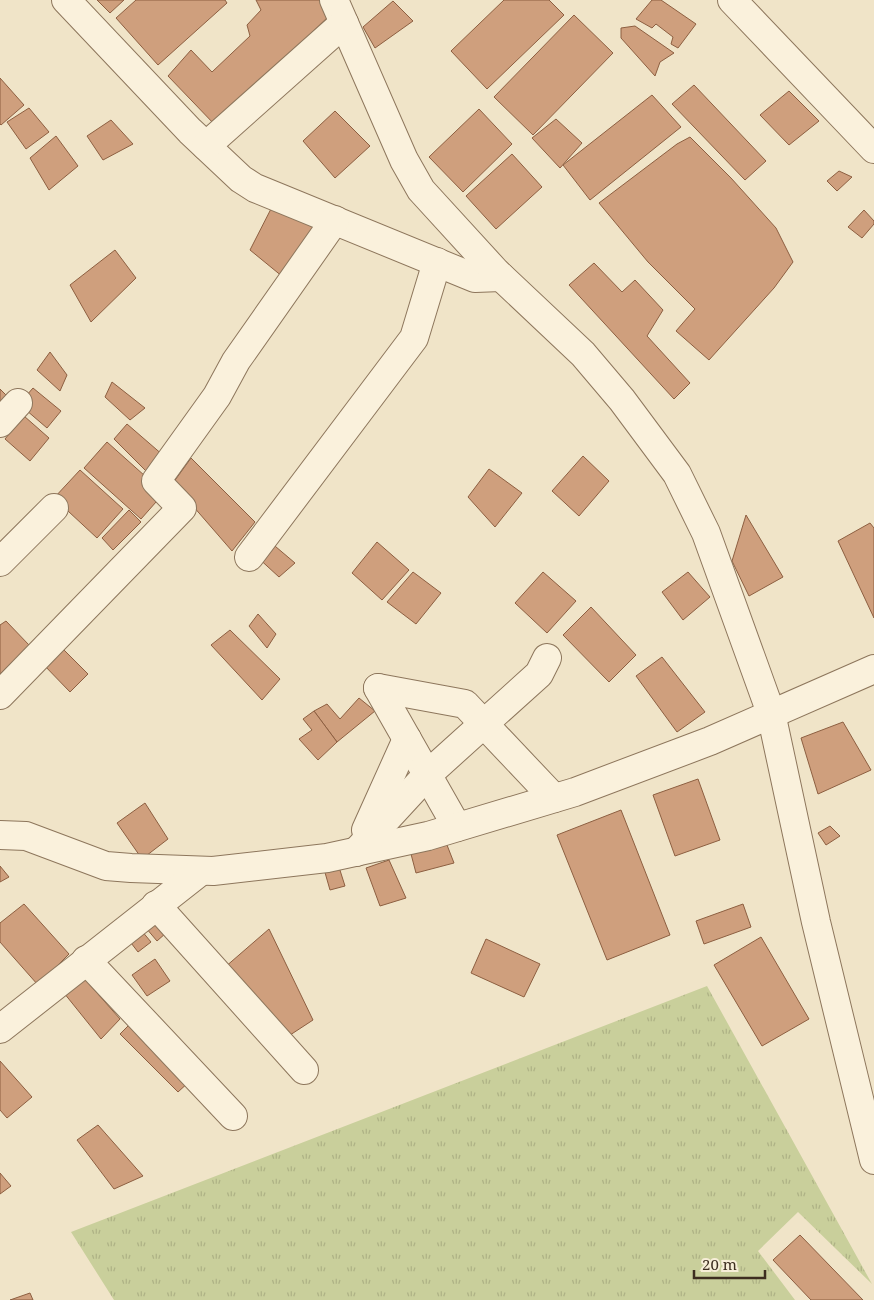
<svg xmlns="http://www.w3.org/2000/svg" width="874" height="1300" font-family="'Noto Serif',serif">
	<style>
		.grass { fill: url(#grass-tufts) }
		.building { fill: #cf9f7d; stroke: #8d5f41 }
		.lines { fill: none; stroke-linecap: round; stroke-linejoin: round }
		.street-casing { stroke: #8d765c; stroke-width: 30 }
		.street { stroke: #faf1dc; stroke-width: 28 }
	</style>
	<defs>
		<pattern id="grass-tufts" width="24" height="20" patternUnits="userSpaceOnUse" patternTransform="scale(1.25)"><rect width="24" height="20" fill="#c9cf9b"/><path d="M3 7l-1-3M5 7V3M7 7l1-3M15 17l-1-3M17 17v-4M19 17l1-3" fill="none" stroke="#aeb285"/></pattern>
	</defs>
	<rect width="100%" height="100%" fill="#f0e4c8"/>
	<!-- grass -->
	<path class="grass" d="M707,986L872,1284L798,1212L758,1251L795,1300H114L71,1232Z"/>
	<!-- building -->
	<g class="building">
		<path d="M97,0H124L110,13Z"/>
		<path d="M136,0H225L227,3L158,65L116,18Z"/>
		<path d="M256,0H326L332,13L216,126L168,76L191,50L212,72L250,36L247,25L261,10Z"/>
		<path d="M504,0H549L564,15L487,89L451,51Z"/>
		<path d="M652,0H661L696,24L678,48L671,44L673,37L656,24L652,28L636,19Z"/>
		<path d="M393,1L413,21L375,48L363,27Z"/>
		<path d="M574,15L613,53L533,135L494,97Z"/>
		<path d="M635,26L674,53L660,62L655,76L621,38V28Z"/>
		<path d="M0,78L24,105L1,125L0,124Z"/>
		<path d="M694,85L766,161L745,180L672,104Z"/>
		<path d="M789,91L819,121L789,145L760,115Z"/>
		<path d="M652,95L681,127L590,200L563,165Z"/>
		<path d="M29,108L49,132L26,149L7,122Z"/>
		<path d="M479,109L512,144L463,192L429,157Z"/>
		<path d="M335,111L370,146L335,178L303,141Z"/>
		<path d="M556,119L582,143L560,168L532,138Z"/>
		<path d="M111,120L133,144L103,160L87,136Z"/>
		<path d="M56,136L78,166L49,190L30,158Z"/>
		<path d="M690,137L731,178L776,228L793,262L774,288L709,360L676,331L695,309L648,262L599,203L677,144Z"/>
		<path d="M512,154L542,187L496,229L466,196Z"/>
		<path d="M839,171L852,177L837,191L827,181Z"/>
		<path d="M274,203L318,223L283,277L250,250Z"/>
		<path d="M864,210L874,221V224L862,238L848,227Z"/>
		<path d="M115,250L136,278L91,322L70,285Z"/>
		<path d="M594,263L622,292L635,280L663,310L647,336L690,383L674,399L569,285Z"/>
		<path d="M50,352L67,375L60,391L37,370Z"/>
		<path d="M112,382L145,408L130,420L105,397Z"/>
		<path d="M33,388L61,411L47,428L19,404Z"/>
		<path d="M0,389L8,397L0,409Z"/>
		<path d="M24,416L49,438L30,461L5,439Z"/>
		<path d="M127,424L164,456L150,475L114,439Z"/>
		<path d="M107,442L164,493L141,519L84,468Z"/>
		<path d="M583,456L609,481L579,516L552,491Z"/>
		<path d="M191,458L255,522L232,551L173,483Z"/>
		<path d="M489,469L522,493L495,527L468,497Z"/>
		<path d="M80,470L123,509L97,538L54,498Z"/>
		<path d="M129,510L141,522L113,550L102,538Z"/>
		<path d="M746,515L783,577L749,596L732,561Z"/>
		<path d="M870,523L874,528V618L838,541Z"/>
		<path d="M269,541L295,563L279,577L255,555Z"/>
		<path d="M377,542L409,570L382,600L352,573Z"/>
		<path d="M413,572L441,593L416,624L387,602Z"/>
		<path d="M543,572L576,601L547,633L515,603Z"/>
		<path d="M688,572L710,597L683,620L662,592Z"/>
		<path d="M591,607L636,655L609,682L563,635Z"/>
		<path d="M258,614L276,634L267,648L249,626Z"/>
		<path d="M6,621L29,645L0,674V625Z"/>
		<path d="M230,630L280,679L262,700L211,645Z"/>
		<path d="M59,645L88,674L70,692L42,663Z"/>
		<path d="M662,657L705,712L677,732L636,676Z"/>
		<path d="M359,698L375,711L337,742L314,711L327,704L340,719Z"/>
		<path d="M314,711L337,742L318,760L299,739L312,730L303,719Z"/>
		<path d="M843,722L871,770L818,794L801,738Z"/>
		<path d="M698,779L720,840L675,856L653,795Z"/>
		<path d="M145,803L168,839L142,859L117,823Z"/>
		<path d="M621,810L670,935L607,960L557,835Z"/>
		<path d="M830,826L840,836L826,845L818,833Z"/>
		<path d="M447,845L454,863L416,873L411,854Z"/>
		<path d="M389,860L406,898L380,906L366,868Z"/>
		<path d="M338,864L345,886L330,890L324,869Z"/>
		<path d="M0,866L9,877L0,882Z"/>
		<path d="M24,904L69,954L38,985L0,942V923Z"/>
		<path d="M743,904L751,927L704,944L696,921Z"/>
		<path d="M156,919L166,933L157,941L146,928Z"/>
		<path d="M269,929L313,1020L287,1037L224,968Z"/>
		<path d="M141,930L151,942L138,952L128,939Z"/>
		<path d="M761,937L809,1019L762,1046L714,965Z"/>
		<path d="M486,939L540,964L524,997L471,973Z"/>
		<path d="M155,959L170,981L147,996L132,975Z"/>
		<path d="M83,977L120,1019L101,1039L64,993Z"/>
		<path d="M131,1023L190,1081L178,1092L120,1034Z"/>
		<path d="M0,1061L32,1097L7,1118L0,1110Z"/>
		<path d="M98,1125L143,1176L114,1189L77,1140Z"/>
		<path d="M0,1173L11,1186L0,1194Z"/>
		<path d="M800,1235L863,1300H811L773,1260Z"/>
		<path d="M30,1293L33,1300H10Z"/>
	</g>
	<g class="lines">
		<!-- street casing -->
		<g class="street-casing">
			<g id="street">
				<path d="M66,0L190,131L241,179L255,188L475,278L501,277"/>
				<path d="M334,0L404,160L421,190L496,272L583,354L622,400L677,474L706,533L771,713L816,922L874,1160"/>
				<path d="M732,0L874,149"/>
				<path d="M206,146L344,23"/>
				<path d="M0,423L18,403"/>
				<path d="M249,557L414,338L437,262"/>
				<path d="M0,562L54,508"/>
				<path d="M378,688L465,704L554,798"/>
				<path d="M378,688L457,827"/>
				<path d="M0,695L182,508L156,481L217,396L236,361L335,220"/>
				<path d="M366,830L407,739"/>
				<path d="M0,835L26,836L106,866L131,868L213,871L327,858L428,836L575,792L710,741L874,669"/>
				<path d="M356,852L427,775L539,674L547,658"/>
				<path d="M156,905L304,1070"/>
				<path d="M86,960L233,1116"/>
				<path d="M0,1029L201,871"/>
			</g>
		</g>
		<!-- street -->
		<use href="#street" class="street"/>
	</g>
	<!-- scale -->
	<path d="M694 1270v8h71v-8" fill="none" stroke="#3d2e20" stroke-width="2.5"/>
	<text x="702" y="1270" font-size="15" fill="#3d2e20" stroke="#f7eed8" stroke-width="4" paint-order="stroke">20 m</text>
</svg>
